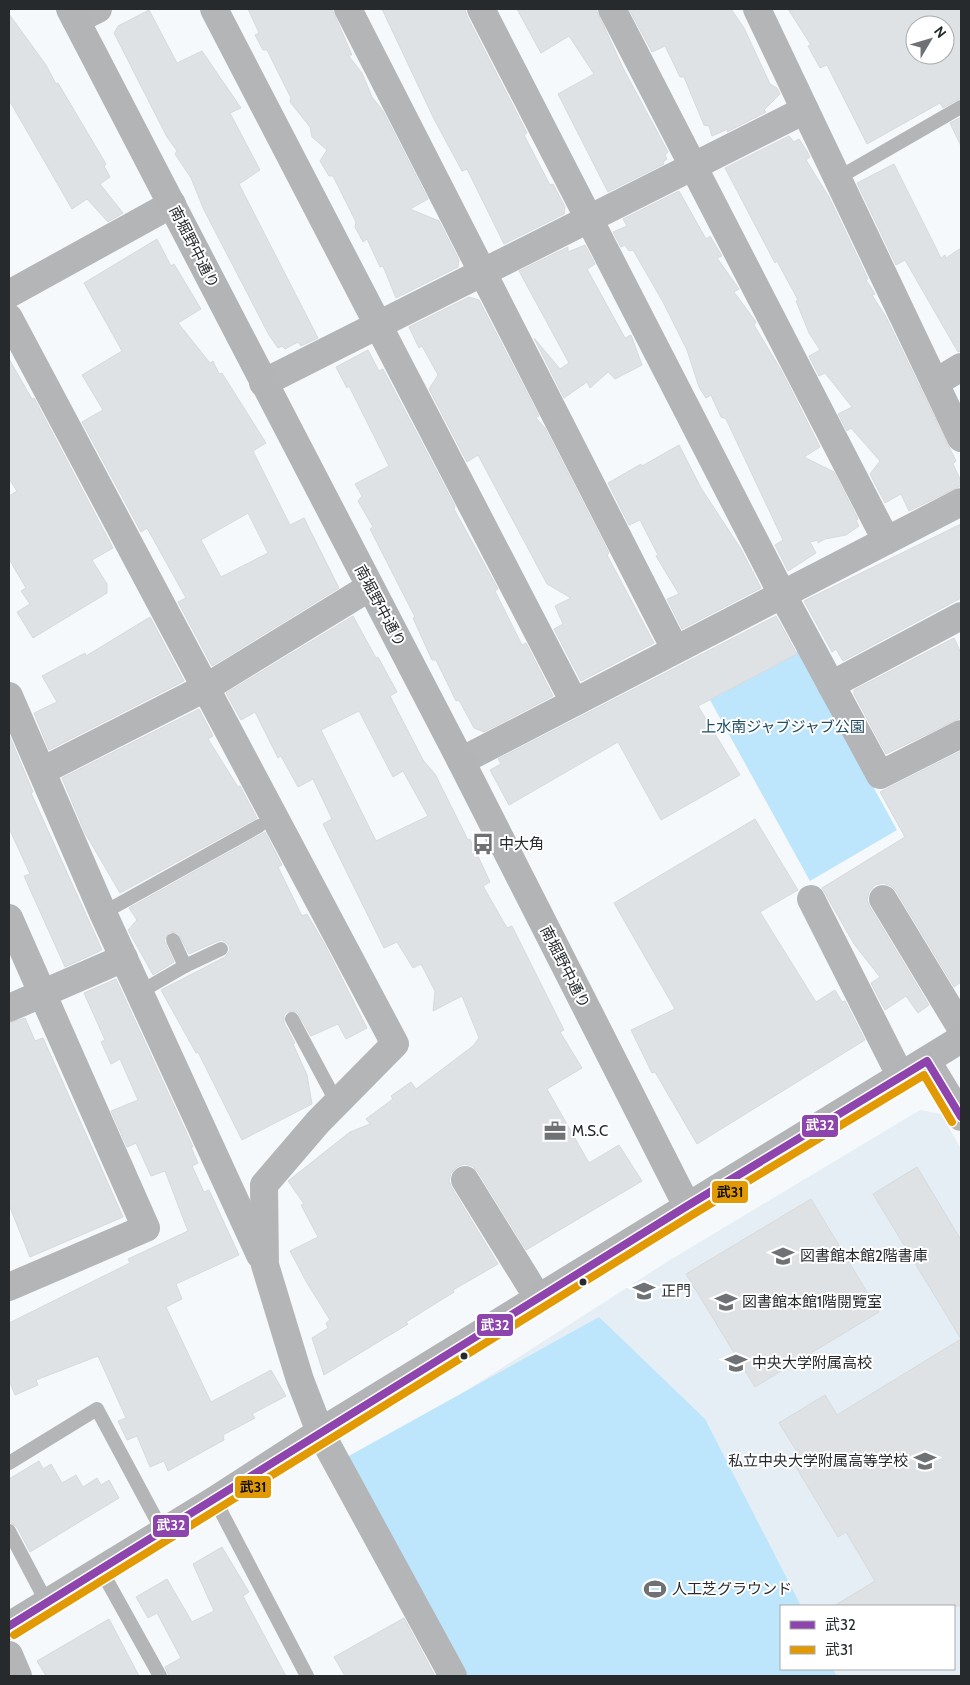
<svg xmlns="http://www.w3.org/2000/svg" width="970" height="1685" font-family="Cabin,'Noto Sans JP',sans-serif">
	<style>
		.built { fill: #e5eef4; fill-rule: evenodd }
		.green { fill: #bde5fb }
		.building { fill: #dfe2e4; stroke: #d7dadc; fill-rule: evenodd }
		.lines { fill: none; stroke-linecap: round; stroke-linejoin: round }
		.lane { stroke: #b4b5b6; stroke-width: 14 }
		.street { stroke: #b4b5b6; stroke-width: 28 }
		.secondary { stroke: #b2b4b5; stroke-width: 28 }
		.bus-1-casing { stroke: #fff; stroke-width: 11 }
		.bus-2-casing { stroke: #fff; stroke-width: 11 }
		.bus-1 { stroke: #8e44ad; stroke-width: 8 }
		.bus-2 { stroke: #e29a04; stroke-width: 8 }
		.bus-dot { fill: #262a2d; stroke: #fff; stroke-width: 2 }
		.labels { text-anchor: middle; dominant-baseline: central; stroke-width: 4; stroke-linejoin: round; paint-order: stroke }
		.street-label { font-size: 15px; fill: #262a2d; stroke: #fff }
		.park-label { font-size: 15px; fill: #204d63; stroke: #fff }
		.poi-label { font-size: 15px; fill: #262a2d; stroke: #fff; text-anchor: start }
		.line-badge { stroke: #fff; stroke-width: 2 }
		.badge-label { font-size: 14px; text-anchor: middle; font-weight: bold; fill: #fff }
		.pale-badge-label { font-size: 14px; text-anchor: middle; font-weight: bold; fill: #111 }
	</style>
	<rect width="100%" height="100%" fill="#f6f9fb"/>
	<!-- built -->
	<path class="built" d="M920,1110L941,1114L961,1149V1676H464L351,1465L670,1260ZM781,1606H954V1669H781Z"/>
	<!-- green -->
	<g class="green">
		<path d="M798,651L897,830L810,881L710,700Z"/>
		<path d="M599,1317L705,1419L801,1606H781V1669H833L837,1676H458L338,1462Z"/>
	</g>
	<!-- building -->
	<g class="building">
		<path d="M248,9H332L352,55H348L362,73L372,97L383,111L428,199L410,209L439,221L459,260L458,267L396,298L383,266L380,267L367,239L363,242L355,227L356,222L333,176H329L320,161L327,150L312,137L310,127L290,102L291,98L267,50H263L255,35L259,33Z"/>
		<path d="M382,9H465L467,16L527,133L524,135L550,185L553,184L565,207L564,214L504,244L467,169L462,171L434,119Z"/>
		<path d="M517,9H596L623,68L668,152L665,155L667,159L663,162L664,164L608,192L558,94L594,74L569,36L541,53Z"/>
		<path d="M629,9H731L744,28L770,84L777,88L780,94L764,110L766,112L727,132L728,129L712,136L709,126L704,125L684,77H680L665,46L652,52Z"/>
		<path d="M788,9H961V98L943,108L940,103L867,144L827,65L820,68L808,46L811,45ZM915,25H945V55H915Z"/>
		<path d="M149,10L177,63L202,51L241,108L230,113L260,170L239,184L318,338L301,346L298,342L285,349L282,346L278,348L269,335L204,210L191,178L175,154L177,151L167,137L114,33L118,26Z"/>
		<path d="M9,14L46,65L56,84L58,83L106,164L104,166L110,177L100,184L123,213L108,222L87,199L72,209L9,100Z"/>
		<path d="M961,117V146L950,123Z"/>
		<path d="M789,136L794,142L799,139L808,153L810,157L806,160L829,197L868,279L866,280L875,294L872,295L886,317L956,461L953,464L961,481V486L909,511L901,494L885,503L870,474L880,461L851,428L847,431L838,414L852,407L825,373L819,376L809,356L820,350L809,333L796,301L798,300L777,261L775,263L725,168Z"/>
		<path d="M894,164L941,258L945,255L946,258L961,248V351L958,352L905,260L896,265L857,183Z"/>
		<path d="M679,191L706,239L710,236L722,256L717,258L739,289L734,292L756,322L754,325L781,370L820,447L804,457L834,472L858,519L856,520L859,526L846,535L825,539L818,543V540L810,542L816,553L788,571L775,545L783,540L726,419L721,417L711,395L706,398L699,387L687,350L663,302L633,250L629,251L625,245L621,247L613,232L627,226L623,219Z"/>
		<path d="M157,239L171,266L174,264L201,309L178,323L210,363L213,361L219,374L222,373L266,443L253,451L290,525L304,518L339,588L212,666L178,602L186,598L147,528L141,532L82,422L103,410L82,375L122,351L84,283ZM248,513L268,553L221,577L201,540Z"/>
		<path d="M585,245L595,264L587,269L625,338L631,335L642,365L615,379L608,372L590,388L587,382L564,398L534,338L560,369L569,363L519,271L568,247V252Z"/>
		<path d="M469,297L479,300L539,416L536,418L545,428L609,553L607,555L654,643L581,681L554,629L563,624L555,606L571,598L547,584L478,455L467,462L429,389L438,375L422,346L419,348L409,327Z"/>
		<path d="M368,350L379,371L383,369L455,506L454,509L498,589L495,591L522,645L526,643L553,696L484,732L474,728L459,700L456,701L436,660H432L413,618L415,617L370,529L373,527L358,501L362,496L355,484L389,466L349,386L347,388L336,367Z"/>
		<path d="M9,359L32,399L34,398L113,548L92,560L107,584V593L33,638L17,612L30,604L21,591L26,588L9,559V496L17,491L9,479Z"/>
		<path d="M679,445L701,488L741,549L761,588L682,629L667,599L679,594L656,556L658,555L640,520L629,525L608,483L641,464L642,466Z"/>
		<path d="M961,524V598L843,661L836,649L832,652L804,601Z"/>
		<path d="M353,616L376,658L378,657L397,692L390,696L423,760L435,774L468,840L470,839L490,882L483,886L507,928L512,926L564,1030L560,1032L582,1068L547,1089L589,1163L619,1145L642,1181L526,1250L478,1172L472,1166L464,1164L457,1167L451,1173L449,1181L452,1188L498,1264L453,1290L454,1292L406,1322L408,1324L324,1375L312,1338L328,1328L326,1323L330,1320L307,1283L290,1251L318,1237L301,1205L304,1204L288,1181L350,1132L370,1124L366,1119L393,1099L391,1096L411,1082L416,1089L473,1046L479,1038L462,996L433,1011L435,991L421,964L413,968L397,942L384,948L323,824L332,819L313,779L298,787L281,756L278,758L255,712L241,720L226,693ZM359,711L393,777L403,771L428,816L376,841L321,730Z"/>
		<path d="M776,616L797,654L698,706L740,775L661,820L618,742L509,805L490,770L501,764L498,759Z"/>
		<path d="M150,617L184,681L49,750L34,713L57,702L42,676L85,653L86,656Z"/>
		<path d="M954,638L961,653V718L886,754L854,694V690Z"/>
		<path d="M199,709L213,736L208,739L238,787L240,786L257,818L120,893L85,833L62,778Z"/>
		<path d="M9,735L33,792L31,793L102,950L65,967L24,876L30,874L9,828Z"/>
		<path d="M961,751V982L954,987L896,891L891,886L883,883L875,885L869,892L867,900L870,907L929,1005L918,1013L906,996L885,1010L871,983L880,977L854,944L822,888L905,837L880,792Z"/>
		<path d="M755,819L798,890L760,912L816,1002L835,990L842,1002L845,1001L865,1040L697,1144L655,1072L652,1073L631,1030L675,1009L614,903Z"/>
		<path d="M265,832L282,865L278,867L302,916L307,914L325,945L367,1028L346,1039L338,1024L311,1036L297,1012H287L284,1015V1023L295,1043L293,1044L307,1075L312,1104L242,1140L198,1052L196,1053L161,990L225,957L230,950L229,945L222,940L218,941L189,954L178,933L170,932L164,940L174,962L153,975L128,930L137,920L129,908Z"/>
		<path d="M116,979L193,1147H191L198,1163L192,1166L204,1192L209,1190L239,1255L176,1284L182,1299L166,1307L211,1402L271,1370L286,1396L252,1414L255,1418L223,1435L224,1440L168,1471L164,1461L150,1467L137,1436L127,1440L118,1421L126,1418L98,1356L36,1380L38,1385L15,1395L9,1380V1323L130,1263L128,1259L188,1231L165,1171L151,1176L136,1143L127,1147L111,1111L138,1100L120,1059L111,1064L101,1042L105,1040L84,993Z"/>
		<path d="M25,1018L35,1041L43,1038L123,1217L30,1257L9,1205V1023Z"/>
		<path d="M917,1167L961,1240V1606H834L875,1581L846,1532L838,1537L793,1462L801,1458L779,1423L825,1395L837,1415L961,1339L873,1194Z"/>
		<path d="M811,1199L879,1312L755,1387L686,1274Z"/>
		<path d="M39,1461L43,1469L51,1464L62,1483L76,1475L83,1487L97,1478L101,1485L109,1480L119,1498L30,1552L17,1527L9,1522V1479Z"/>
		<path d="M222,1547L249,1592L243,1596L286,1676H169L165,1667L181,1658L157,1613L148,1618L136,1597L167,1579L192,1622L214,1611L193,1564Z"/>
		<path d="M404,1618L435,1676H345L334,1657Z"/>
		<path d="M109,1619L139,1676H46L37,1661Z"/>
	</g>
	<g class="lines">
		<!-- lane -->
		<g class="lane">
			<path d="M838,178L961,107"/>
			<path d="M103,913L259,826"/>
			<path d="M173,940L185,966"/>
			<path d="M140,992L185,966L221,949"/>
			<path d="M292,1019L337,1103"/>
			<path d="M9,1463L97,1409L163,1532"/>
			<path d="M215,1500L307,1676"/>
			<path d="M9,1531L47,1603"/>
			<path d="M101,1570L160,1676"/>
		</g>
		<!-- street -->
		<g class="street">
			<path d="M214,9L574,702"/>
			<path d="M348,9L675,649"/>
			<path d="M481,9L782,594L880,775L961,734"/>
			<path d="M612,9L886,540"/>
			<path d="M757,9L961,438"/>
			<path d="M76,20L98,9"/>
			<path d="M9,294L172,204"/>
			<path d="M9,318L395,1044L318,1122L264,1185L265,1265L300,1380L320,1432L453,1676"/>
			<path d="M263,383L805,110"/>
			<path d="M935,383L961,367"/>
			<path d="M831,685L961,616"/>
			<path d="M9,696L103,913L260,1255"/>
			<path d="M461,761L961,502"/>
			<path d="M42,771L207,687L370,587"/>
			<path d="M811,899L901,1077"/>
			<path d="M883,899L961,1028"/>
			<path d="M9,918L146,1228L9,1287"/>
			<path d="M9,1008L124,958"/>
			<path d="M927,1061L961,1117"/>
			<path d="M465,1180L538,1298"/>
			<path d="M9,1655L18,1676"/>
		</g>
		<!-- secondary -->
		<g class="secondary">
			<path d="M70,9L461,761L687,1206"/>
			<path d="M9,1626L215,1500L320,1432L961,1039"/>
		</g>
		<!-- bus-1 casing -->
		<g class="bus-1-casing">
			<path id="bus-1" d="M9,1626L687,1206L927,1061L961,1117"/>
		</g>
		<!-- bus-2 casing -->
		<g class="bus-2-casing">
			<path id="bus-2" d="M14,1635L692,1215L924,1075L952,1122"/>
		</g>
		<!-- bus-1 -->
		<use href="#bus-1" class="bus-1"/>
		<!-- bus-2 -->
		<use href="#bus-2" class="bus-2"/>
	</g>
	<!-- icons -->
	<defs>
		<g id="bus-bare" transform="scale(1.725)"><path d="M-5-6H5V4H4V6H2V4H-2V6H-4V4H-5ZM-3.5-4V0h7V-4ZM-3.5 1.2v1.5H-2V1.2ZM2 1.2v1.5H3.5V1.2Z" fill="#6f7275" stroke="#fff" stroke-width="2.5" paint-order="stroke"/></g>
		<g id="office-bare" transform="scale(1.725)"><path d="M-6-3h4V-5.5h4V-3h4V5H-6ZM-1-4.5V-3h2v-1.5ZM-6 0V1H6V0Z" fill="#6f7275" stroke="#fff" stroke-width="2.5" paint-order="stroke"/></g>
		<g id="school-bare" transform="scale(1.725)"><path d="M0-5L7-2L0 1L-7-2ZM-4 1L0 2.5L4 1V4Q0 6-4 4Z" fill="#6f7275" stroke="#fff" stroke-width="2.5" paint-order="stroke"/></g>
		<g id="stadium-bare" transform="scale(1.725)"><path d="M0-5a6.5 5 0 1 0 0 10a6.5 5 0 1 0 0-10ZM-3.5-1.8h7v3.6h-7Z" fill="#6f7275" stroke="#fff" stroke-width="2.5" paint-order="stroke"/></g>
	</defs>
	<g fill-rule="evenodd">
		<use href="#bus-bare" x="483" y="844"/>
		<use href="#office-bare" x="555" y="1131"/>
		<use href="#school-bare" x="783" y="1256"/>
		<use href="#school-bare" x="644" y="1291"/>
		<use href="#school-bare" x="726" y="1302"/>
		<use href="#school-bare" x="736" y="1363"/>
		<use href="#school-bare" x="925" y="1461"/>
		<use href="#stadium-bare" x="655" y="1589"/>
	</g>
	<!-- markers -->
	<g class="bus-dot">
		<circle cx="583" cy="1282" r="4.5"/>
		<circle cx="464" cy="1356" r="4.5"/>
	</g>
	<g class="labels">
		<!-- street labels -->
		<g class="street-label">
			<text transform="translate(194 247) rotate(63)">南堀野中通り</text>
			<text transform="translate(380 606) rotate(62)">南堀野中通り</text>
			<text transform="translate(565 967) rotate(63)">南堀野中通り</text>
		</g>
		<!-- park labels -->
		<g class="park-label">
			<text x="783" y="727">上水南ジャブジャブ公園</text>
		</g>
		<!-- poi labels -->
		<g class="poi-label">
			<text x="499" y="844">中大角</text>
			<text x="572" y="1131">M.S.C</text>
			<text x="800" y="1256">図書館本館2階書庫</text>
			<text x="661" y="1291">正門</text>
			<text x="742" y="1302">図書館本館1階閱覽室</text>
			<text x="752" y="1363">中央大学附属高校</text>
			<text x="908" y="1461" text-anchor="end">私立中央大学附属高等学校</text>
			<text x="672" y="1589">人工芝グラウンド</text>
		</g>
	</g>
	<g class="line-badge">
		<rect x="801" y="1114" width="38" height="24" rx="5" fill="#8e44ad"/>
		<rect x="711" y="1180" width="38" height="24" rx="5" fill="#e29a04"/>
		<rect x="476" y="1313" width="38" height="24" rx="5" fill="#8e44ad"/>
		<rect x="234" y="1475" width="38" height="24" rx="5" fill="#e29a04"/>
		<rect x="152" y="1514" width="38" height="24" rx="5" fill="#8e44ad"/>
	</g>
	<g class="badge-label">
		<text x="820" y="1130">武32</text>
		<text x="495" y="1330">武32</text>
		<text x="171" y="1530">武32</text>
	</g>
	<g class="pale-badge-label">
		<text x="730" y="1197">武31</text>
		<text x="253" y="1492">武31</text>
	</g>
	<!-- border -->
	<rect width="970" height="1685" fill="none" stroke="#262a2d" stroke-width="20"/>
	<!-- legend -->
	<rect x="780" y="1605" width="175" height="65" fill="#ffffff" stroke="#a8aaab"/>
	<rect x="790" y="1621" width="25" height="8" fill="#8e44ad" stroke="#a8aaab"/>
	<text x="825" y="1630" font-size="15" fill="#262a2d">武32</text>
	<rect x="790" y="1646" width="25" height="8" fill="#e29a04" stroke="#a8aaab"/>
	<text x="825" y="1655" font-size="15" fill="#262a2d">武31</text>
	<!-- north arrow -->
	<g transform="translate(930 40) rotate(52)"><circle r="24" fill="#ffffff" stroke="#a8aaab"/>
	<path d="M0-4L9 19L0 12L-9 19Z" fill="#6f7275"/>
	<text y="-8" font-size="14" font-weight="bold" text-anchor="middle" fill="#262a2d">N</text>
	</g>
</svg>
